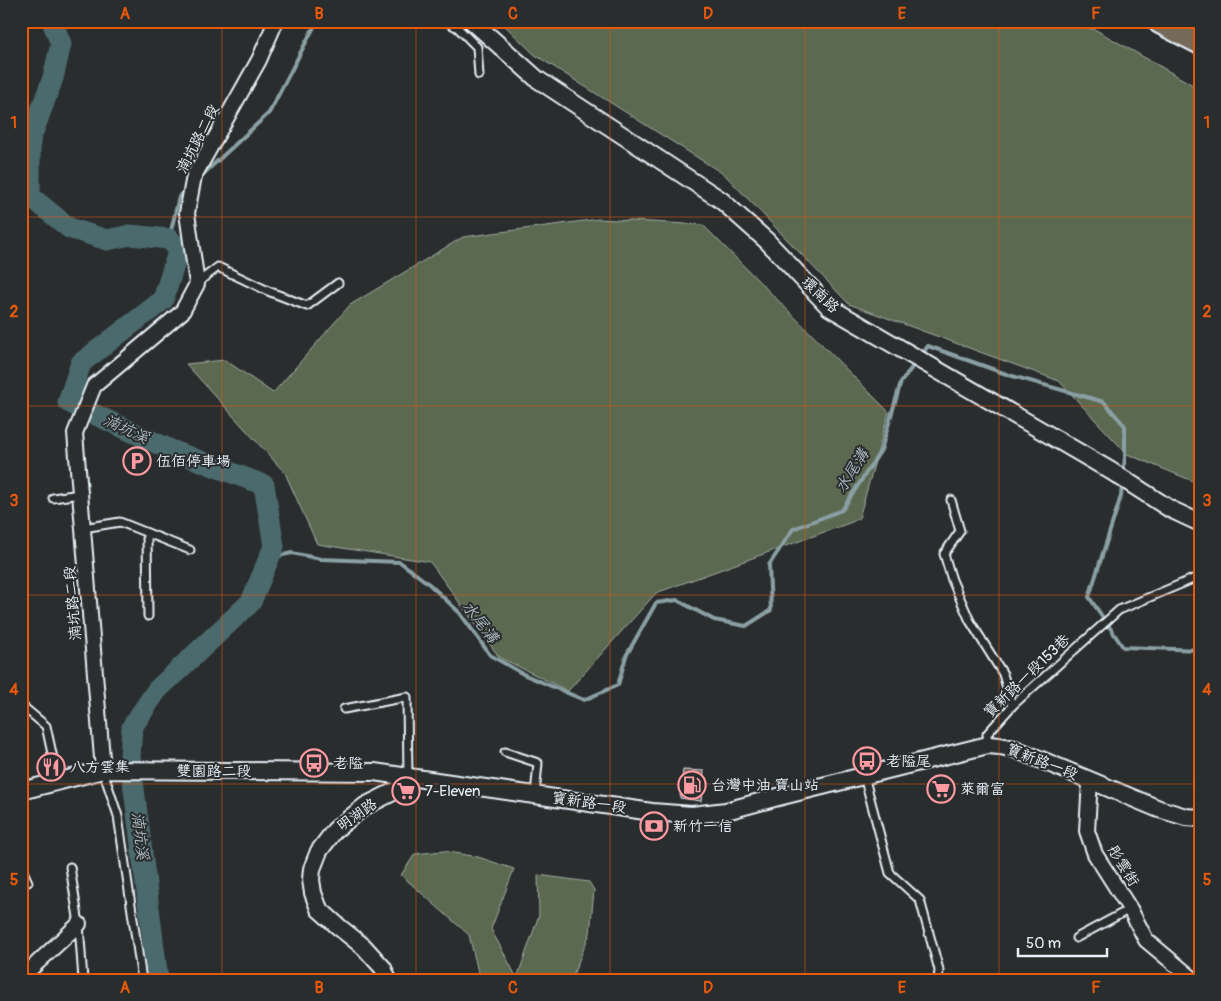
<svg xmlns="http://www.w3.org/2000/svg" width="1221" height="1001" font-family="Pangolin,'LXGW WenKai TC',sans-serif">
	<style>
		.green { fill: #5b6951; stroke: #a2ada4 }
		.lines { fill: none; stroke-linecap: round; stroke-linejoin: round }
		.stream { stroke: #8aa0a5; stroke-width: 4 }
		.river { stroke: #4c6a6e; stroke-width: 21 }
		.building { fill: #685652; stroke: #e8f1f8 }
		.service-casing { stroke: #e8f1f8; stroke-width: 11 }
		.minor-casing { stroke: #e8f1f8; stroke-width: 18 }
		.tertiary-casing { stroke: #e8f1f8; stroke-width: 20 }
		.motorway-casing { stroke: #e8f1f8; stroke-width: 29 }
		.service { stroke: #2a2d2e; stroke-width: 7 }
		.minor { stroke: #2a2d2e; stroke-width: 14 }
		.tertiary { stroke: #2a2d2e; stroke-width: 16 }
		.motorway { stroke: #746a5a; stroke-width: 25 }
		.grid { fill: none; stroke: #e8590c; stroke-width: 1; stroke-opacity: 0.55 }
		.labels { text-anchor: middle; dominant-baseline: central; stroke-width: 4; stroke-linejoin: round; paint-order: stroke }
		.street-label { font-size: 15px; fill: #e8f1f8; stroke: #2a2d2e }
		.poi-label { font-size: 15px; fill: #e8f1f8; stroke: #2a2d2e; text-anchor: start }
		.water-label { font-size: 16px; font-style: italic; fill: #aabbc1; stroke: #2a2d2e }
		.neatline { fill: none; stroke: #e8590c; stroke-width: 2 }
		.grid-label { font-size: 16px; text-anchor: middle; font-weight: bold; fill: #e8590c }
	</style>
	<rect width="100%" height="100%" fill="#2a2d2e"/>
	<filter id="ink" filterUnits="userSpaceOnUse"><feTurbulence type="fractalNoise" baseFrequency=".02" numOctaves="2"/><feDisplacementMap in="SourceGraphic" scale="10" xChannelSelector="R" yChannelSelector="G"/><feConvolveMatrix kernelMatrix="1 2 1 2 8 2 1 2 1" color-interpolation-filters="sRGB"/></filter>
	<g filter="url(#ink)">
		<!-- green -->
		<g class="green">
			<path d="M500,21H1057L1096,30L1200,89V484L1127,454L1059,381L849,304L725,175L535,55Z"/>
			<path d="M599,219L703,225L889,412L859,518L852,522L656,593L568,691L499,657L430,562L317,544L285,473L186,364L225,360L273,393L350,305L463,237Z"/>
			<path d="M443,851L478,857L514,869L491,929L517,978L539,915L538,875L589,882L594,890L590,933L571,980H480L469,935L401,875L415,854Z"/>
		</g>
		<g class="lines">
			<!-- stream -->
			<g class="stream">
				<path d="M198,179L269,113L317,21"/>
				<path d="M169,239L179,197L188,189"/>
				<path d="M921,356L928,346L1009,375L1104,402L1125,426V458L1123,473"/>
				<path d="M1122,485L1121,496L1089,597L1123,647L1200,650"/>
				<path d="M269,558L292,553L321,559L400,562L429,584L460,613L490,655L525,675L584,700L618,685L626,656L656,603L677,600L714,620L746,626L771,610L769,565L793,529L842,510L881,450L901,382L916,362"/>
			</g>
			<!-- river -->
			<path class="river" d="M52,21L61,44L53,78L30,140V196L69,228L107,240L130,235L169,239L179,249L163,300L81,363L68,402L171,450L264,485L274,546L251,602L157,690L132,727L130,757L158,980"/>
		</g>
		<!-- building -->
		<path class="building" d="M683,770L704,771L701,801L680,798Z"/>
		<g class="lines">
			<!-- service casing -->
			<g class="service-casing">
				<g id="service">
					<path d="M445,21L458,28L477,47L479,75"/>
					<path d="M197,283L218,267L268,291L307,306L338,283"/>
					<path d="M53,498L80,494"/>
					<path d="M951,500L960,531L944,554L952,580L970,621L1003,674L1012,706"/>
					<path d="M83,528L120,522L190,550"/>
					<path d="M147,533L148,616"/>
					<path d="M21,705L46,726L58,781"/>
					<path d="M344,709L407,697L408,777"/>
					<path d="M988,744L987,734L1012,706L1119,610L1200,576"/>
					<path d="M505,752L538,763L535,795"/>
					<path d="M103,771L118,816L142,980"/>
					<path d="M864,776L890,873L920,900L939,970L938,980"/>
					<path d="M21,867L28,882"/>
					<path d="M70,867L79,924L83,980"/>
					<path d="M1076,938L1130,909"/>
				</g>
			</g>
			<!-- minor casing -->
			<g class="minor-casing">
				<g id="minor">
					<path d="M103,770L75,433L94,386L182,312L197,284L187,213L194,176L259,60L276,21"/>
					<path d="M1090,780L1087,831L1095,854L1130,909L1146,940L1194,980"/>
					<path d="M21,978L79,924"/>
				</g>
			</g>
			<!-- tertiary casing -->
			<g class="tertiary-casing">
				<g id="tertiary">
					<path d="M472,21L537,79L721,200L767,241L829,307L1111,471L1170,509L1200,523"/>
					<path d="M21,791L103,770L374,772L652,812L692,815L726,811L778,797L988,745L1000,746L1015,749L1159,809L1186,817L1200,818"/>
					<path d="M388,980L383,968L364,947L339,927L319,909L313,893L311,880L312,869L319,851L335,830L365,806L399,789L408,778"/>
				</g>
			</g>
			<!-- motorway casing -->
			<g class="motorway-casing">
				<path id="motorway" d="M1161,21L1200,41"/>
			</g>
			<!-- service -->
			<use href="#service" class="service"/>
			<!-- minor -->
			<use href="#minor" class="minor"/>
			<!-- tertiary -->
			<use href="#tertiary" class="tertiary"/>
			<!-- motorway -->
			<use href="#motorway" class="motorway"/>
		</g>
	</g>
	<!-- grid -->
	<path class="grid" d="M222,21V980M416,21V980M610,21V980M805,21V980M999,21V980M21,217H1200M21,406H1200M21,595H1200M21,784H1200"/>
	<!-- icons -->
	<defs>
		<g id="parking-ring" transform="scale(1.4375)"><circle r="9.5" fill="#2a2d2e" stroke="#ff9aa2" stroke-width="1.5"/><path d="M-3.5-5.5H1a3.5 3.5 0 0 1 0 7H-1V5.5H-3.5ZM-1-3.4V-.6H.8a1.4 1.4 0 0 0 0-2.8Z" fill="#ff9aa2"/></g>
		<g id="bus-ring" transform="scale(1.4375)"><circle r="9.5" fill="#2a2d2e" stroke="#ff9aa2" stroke-width="1.5"/><path d="M-5-6H5V4H4V6H2V4H-2V6H-4V4H-5ZM-3.5-4V0h7V-4ZM-3.5 1.2v1.5H-2V1.2ZM2 1.2v1.5H3.5V1.2Z" fill="#ff9aa2"/></g>
		<g id="restaurant-ring" transform="scale(1.4375)"><circle r="9.5" fill="#2a2d2e" stroke="#ff9aa2" stroke-width="1.5"/><path d="M-5-6h1v4h1v-4h1v4h1v-4h1v5L-1.5 .5V6h-2V.5L-5-1ZM5-6V6H3V1.5H1.5Q1.5-4 5-6Z" fill="#ff9aa2"/></g>
		<g id="fuel-ring" transform="scale(1.4375)"><circle r="9.5" fill="#2a2d2e" stroke="#ff9aa2" stroke-width="1.5"/><path d="M-5.5-6h7V0h2V4h1.3V-2.5L3-4.5l.8-.8L6-3V5H2.5V1h-1V6h-7ZM-4.2-4.7v3.2H.2V-4.7Z" fill="#ff9aa2"/></g>
		<g id="supermarket-ring" transform="scale(1.4375)"><circle r="9.5" fill="#2a2d2e" stroke="#ff9aa2" stroke-width="1.5"/><path d="M-6-5.5h2.5l.6 2H6L4.5 2H-2.5L-4.4-4H-6ZM-1.5 3.2a1.3 1.3 0 1 0 .1 0ZM3 3.2a1.3 1.3 0 1 0 .1 0Z" fill="#ff9aa2"/></g>
		<g id="bank-ring" transform="scale(1.4375)"><circle r="9.5" fill="#2a2d2e" stroke="#ff9aa2" stroke-width="1.5"/><path d="M-6-4H6V4H-6ZM0-2.3a2.3 2.3 0 1 0 0 4.6a2.3 2.3 0 1 0 0-4.6Z" fill="#ff9aa2"/></g>
	</defs>
	<g fill-rule="evenodd">
		<use href="#parking-ring" x="137" y="461"/>
		<use href="#bus-ring" x="867" y="761"/>
		<use href="#bus-ring" x="314" y="763"/>
		<use href="#restaurant-ring" x="51" y="767"/>
		<use href="#fuel-ring" x="692" y="785"/>
		<use href="#supermarket-ring" x="941" y="789"/>
		<use href="#supermarket-ring" x="406" y="791"/>
		<use href="#bank-ring" x="654" y="826"/>
	</g>
	<g class="labels">
		<!-- street labels -->
		<g class="street-label">
			<text transform="translate(198 139) rotate(-63)">湳坑路二段</text>
			<text transform="translate(820 295) rotate(43)">環南路</text>
			<text transform="translate(73 603) rotate(-95)">湳坑路二段</text>
			<text transform="translate(1027 676) rotate(-44)">寶新路一段153巷</text>
			<text transform="translate(1042 762) rotate(21)">寶新路一段</text>
			<text x="214" y="771">雙園路二段</text>
			<text transform="translate(589 803) rotate(8)">寶新路一段</text>
			<text transform="translate(357 815) rotate(-35)">明湖路</text>
			<text transform="translate(1123 866) rotate(58)">彤雲街</text>
		</g>
		<!-- poi labels -->
		<g class="poi-label">
			<text x="156" y="461">伍佰停車場</text>
			<text x="886" y="761">老隘尾</text>
			<text x="333" y="763">老隘</text>
			<text x="70" y="767">八方雲集</text>
			<text x="711" y="785">台灣中油 寶山站</text>
			<text x="960" y="789">萊爾富</text>
			<text x="425" y="791">7-Eleven</text>
			<text x="673" y="826">新竹一信</text>
		</g>
		<!-- water labels -->
		<g class="water-label">
			<text transform="translate(126 429) rotate(25)">湳坑溪</text>
			<text transform="translate(852 471) rotate(-58)">水尾溝</text>
			<text transform="translate(480 622) rotate(52)">水尾溝</text>
			<text transform="translate(140 836) rotate(83)">湳坑溪</text>
		</g>
	</g>
	<!-- margin -->
	<rect width="1221" height="1001" fill="none" stroke="#2a2d2e" stroke-width="55"/>
	<!-- scale -->
	<path d="M1018 948v8h89v-8" fill="none" stroke="#e8f1f8" stroke-width="2.5"/>
	<text x="1026" y="948" font-size="15" fill="#e8f1f8" stroke="#2a2d2e" stroke-width="4" paint-order="stroke">50 m</text>
	<rect x="28" y="28" width="1166" height="946" class="neatline"/>
	<g class="grid-label">
		<text x="125" y="19">A</text>
		<text x="319" y="19">B</text>
		<text x="513" y="19">C</text>
		<text x="708" y="19">D</text>
		<text x="902" y="19">E</text>
		<text x="1096" y="19">F</text>
		<text x="14" y="128">1</text>
		<text x="1207" y="128">1</text>
		<text x="14" y="317">2</text>
		<text x="1207" y="317">2</text>
		<text x="14" y="506">3</text>
		<text x="1207" y="506">3</text>
		<text x="14" y="695">4</text>
		<text x="1207" y="695">4</text>
		<text x="14" y="885">5</text>
		<text x="1207" y="885">5</text>
		<text x="125" y="993">A</text>
		<text x="319" y="993">B</text>
		<text x="513" y="993">C</text>
		<text x="708" y="993">D</text>
		<text x="902" y="993">E</text>
		<text x="1096" y="993">F</text>
	</g>
</svg>
